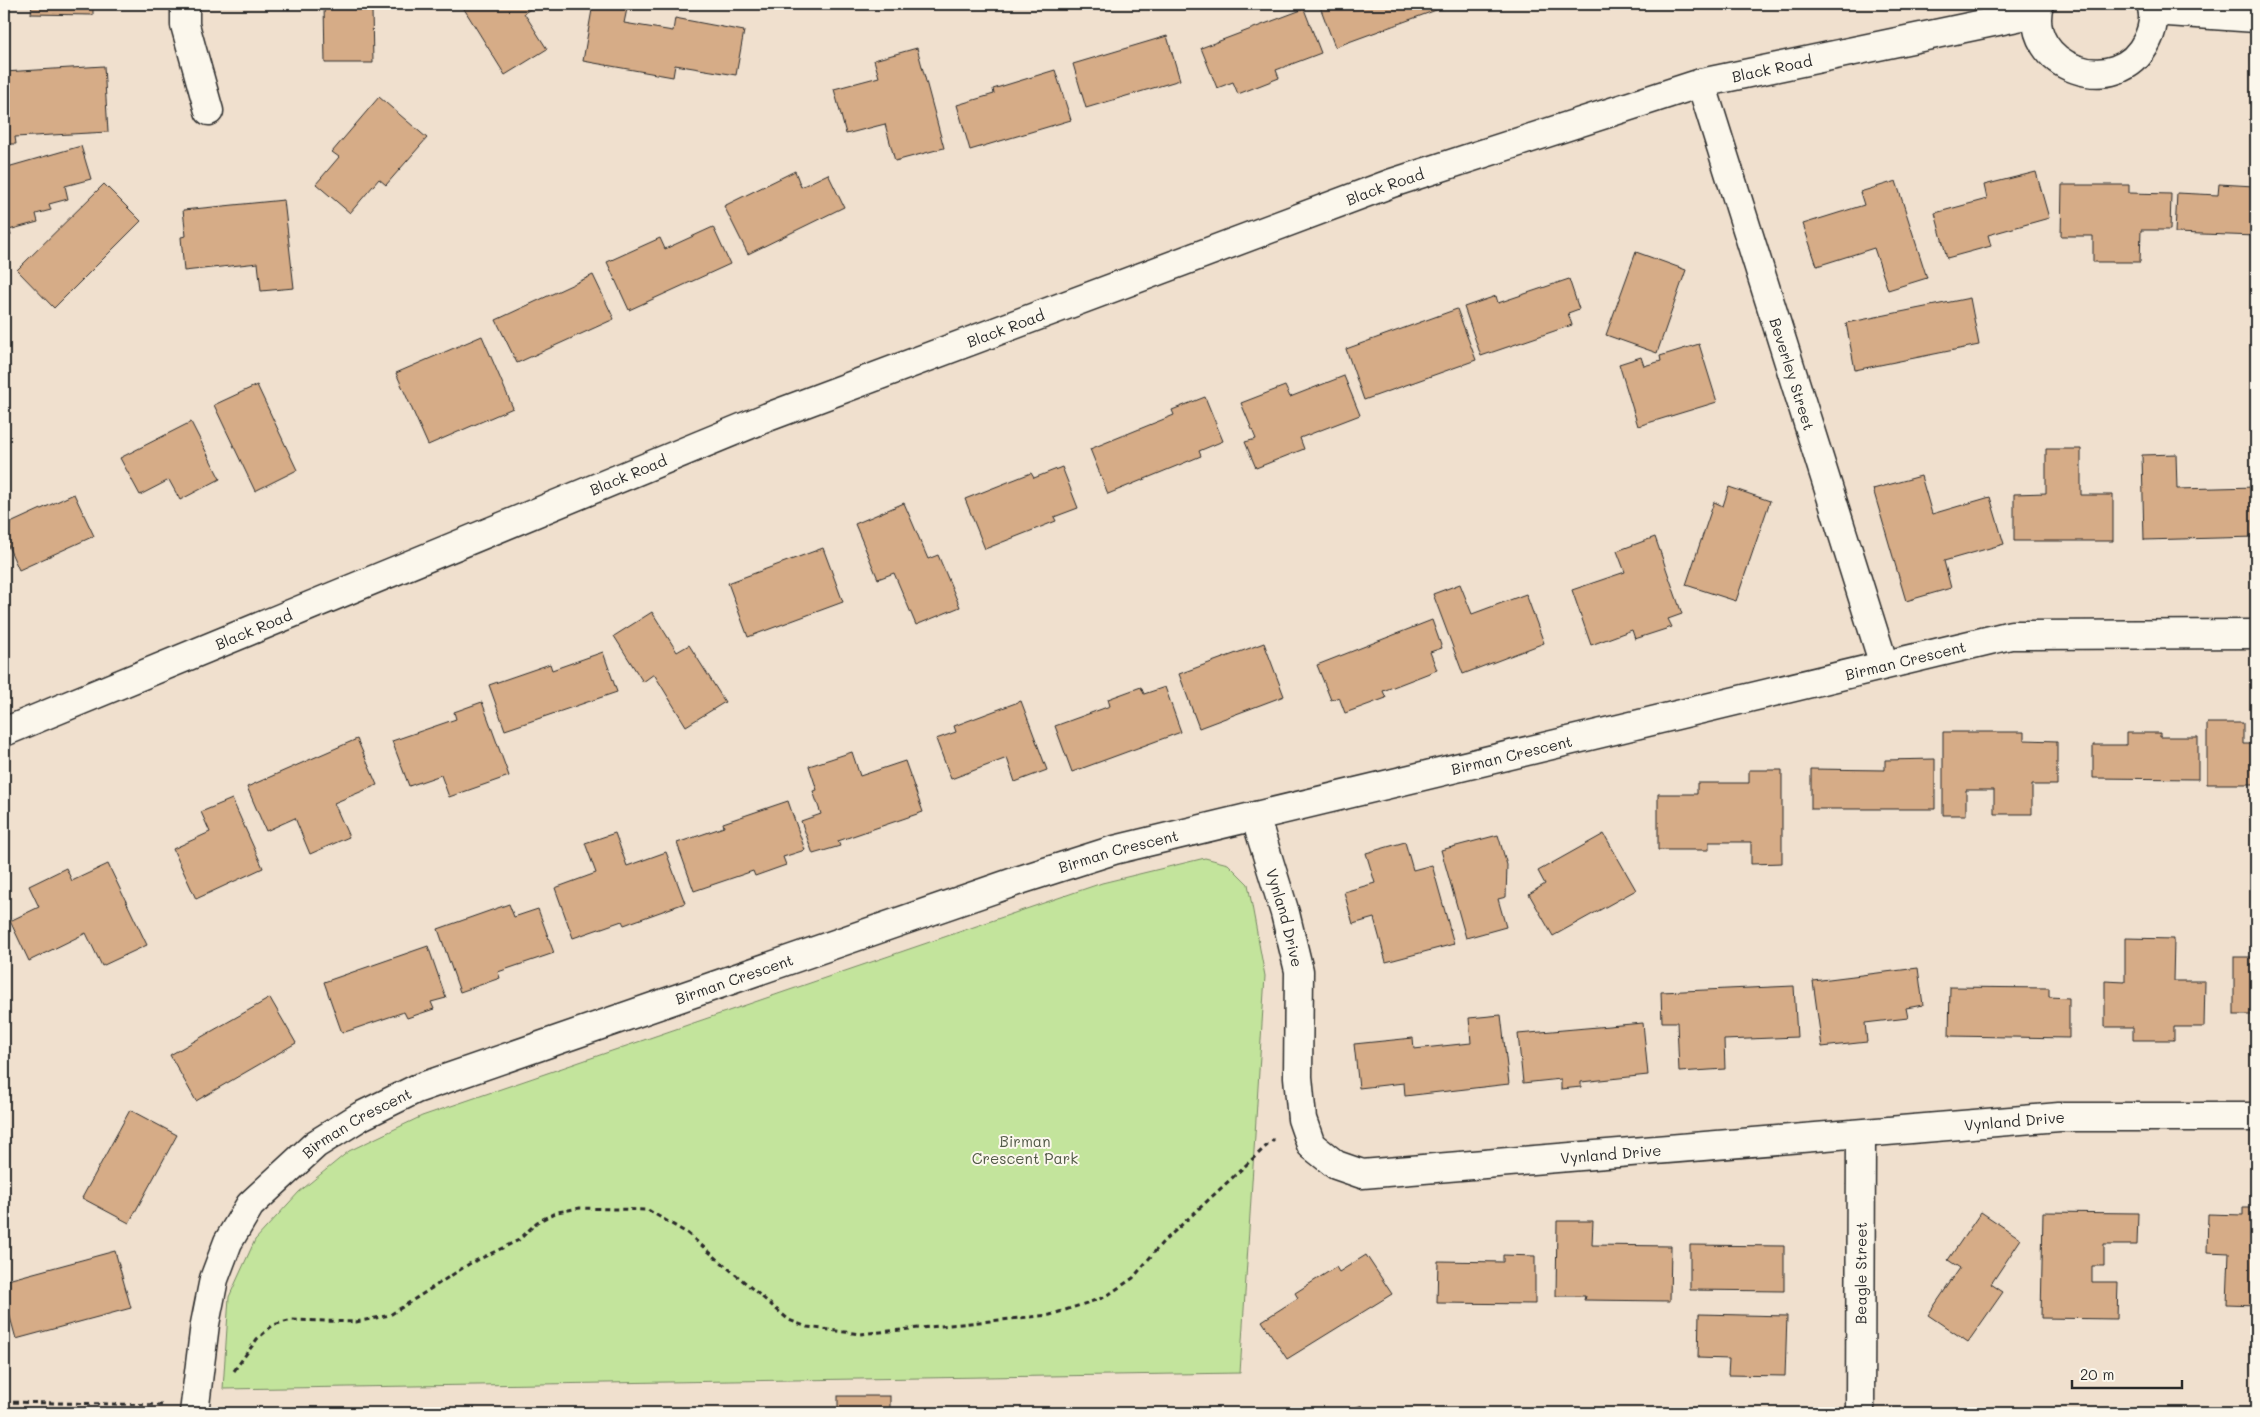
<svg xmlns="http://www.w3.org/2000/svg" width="2260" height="1417" font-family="Mali,sans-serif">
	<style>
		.green { fill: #c3e49c; stroke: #778864 }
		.building { fill: #d6ac87; stroke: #2b2b2b }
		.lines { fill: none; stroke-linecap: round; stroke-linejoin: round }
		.minor-casing { stroke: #2b2b2b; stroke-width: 31 }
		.major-casing { stroke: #2b2b2b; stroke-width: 31 }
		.path { stroke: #2b2b2b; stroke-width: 3; stroke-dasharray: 5 4; stroke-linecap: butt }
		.minor { stroke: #fbf7ec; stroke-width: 28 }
		.major { stroke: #fbf7ec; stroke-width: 28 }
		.labels { text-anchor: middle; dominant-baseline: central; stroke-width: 4; stroke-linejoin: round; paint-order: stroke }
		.street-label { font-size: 15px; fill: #2b2b2b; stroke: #fbf7ec }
		.park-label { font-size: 15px; fill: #515947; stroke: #fbf7ec }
	</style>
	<rect width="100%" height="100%" fill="#f0e0ce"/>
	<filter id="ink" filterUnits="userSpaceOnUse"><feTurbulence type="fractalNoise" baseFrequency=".02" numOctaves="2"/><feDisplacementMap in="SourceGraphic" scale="10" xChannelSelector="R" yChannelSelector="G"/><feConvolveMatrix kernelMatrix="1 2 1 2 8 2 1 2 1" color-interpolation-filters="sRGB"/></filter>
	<g filter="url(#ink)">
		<!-- green -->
		<path class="green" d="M1205,858L1228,864L1248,884L1265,976L1240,1373L223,1389L229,1297L255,1240L299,1192L349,1151L422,1116L1102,883Z"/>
		<!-- building -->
		<g class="building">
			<path d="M32,4H93V15L31,14Z"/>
			<path d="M324,4H388V10H372L373,63H325Z"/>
			<path d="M461,4H539L524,13L547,49L505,75Z"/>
			<path d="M593,4H628L624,23L673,31L675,18L744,31L736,75L675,65L673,77L583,61Z"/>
			<path d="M1319,4H1437L1439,9L1335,47Z"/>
			<path d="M1304,9L1321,53L1276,70L1279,78L1238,94L1233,82L1217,88L1201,48Z"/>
			<path d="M1167,36L1180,80L1086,108L1073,64Z"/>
			<path d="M917,48L944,148L895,161L885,124L846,134L834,89L879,77L874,60Z"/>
			<path d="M104,66L108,132L15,137L16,144H4V72Z"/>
			<path d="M1055,70L1071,120L970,150L957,105L994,94L993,89Z"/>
			<path d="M379,97L427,138L386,185L379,179L350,213L316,184L339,157L332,152Z"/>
			<path d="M81,146L91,179L65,186L68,199L49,204L51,210L36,214L38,222L9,230L11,235L4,237V168Z"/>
			<path d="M795,171L801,187L828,174L844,207L748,254L724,206Z"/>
			<path d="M2036,172L2049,218L1988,235L1991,246L1947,258L1935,213L1987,199L1984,185Z"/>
			<path d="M1896,181L1927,278L1888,290L1874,248L1817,266L1803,224L1864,205L1860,192Z"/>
			<path d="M104,184L141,221L54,308L17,270Z"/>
			<path d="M2219,184L2254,186L2253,193H2256V236L2175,233L2177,193L2218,195Z"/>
			<path d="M2062,185H2129V193L2171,194L2170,230H2141L2140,262H2093V236H2061Z"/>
			<path d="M284,200L294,288L261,291L258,263L184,271L181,237L186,236L183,210Z"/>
			<path d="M713,227L730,264L629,310L607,262L660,238L665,249Z"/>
			<path d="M1636,252L1686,270L1657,353L1606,335Z"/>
			<path d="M593,275L614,319L517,363L496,320Z"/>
			<path d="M1569,279L1579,309L1568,313L1572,325L1481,356L1464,307L1496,296L1498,303Z"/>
			<path d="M1970,298L1979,345L1855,370L1846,323Z"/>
			<path d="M1457,309L1476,360L1364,400L1346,349Z"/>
			<path d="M482,336L513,408L428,445L396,373Z"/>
			<path d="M1699,344L1717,402L1638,426L1619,364L1641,357L1644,366L1661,361L1660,356Z"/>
			<path d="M1344,376L1360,415L1300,438L1304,449L1256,468L1245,442L1256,439L1241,403L1285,386L1290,397Z"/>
			<path d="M257,385L297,470L255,491L214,405Z"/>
			<path d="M1205,397L1223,441L1199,451L1201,456L1108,494L1090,449L1174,415L1172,410Z"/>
			<path d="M191,422L220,479L180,500L169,480L140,495L120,458Z"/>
			<path d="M2046,449H2081V495H2113V541H2014V494L2046,493Z"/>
			<path d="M2176,454L2177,489L2256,487V537L2144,540L2142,455Z"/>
			<path d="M1062,467L1078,508L1054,517L1056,521L985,549L965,499L1031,473L1034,478Z"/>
			<path d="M1921,476L1932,514L1990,497L2004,544L1944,561L1951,588L1906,601L1873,489Z"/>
			<path d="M1729,487L1770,501L1736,601L1686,585L1714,502L1723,506Z"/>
			<path d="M74,494L94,536L19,570L4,537V526Z"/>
			<path d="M904,503L928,559L938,555L960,607L916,625L894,573L878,579L855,524Z"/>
			<path d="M1655,537L1682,614L1668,619L1672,627L1635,639L1632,630L1591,645L1572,590L1625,572L1617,551Z"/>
			<path d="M823,548L843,602L748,637L728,583Z"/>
			<path d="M1460,584L1472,614L1526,594L1544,643L1463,674L1433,594Z"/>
			<path d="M652,612L677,652L689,645L725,702L686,726L654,674L643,682L614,636Z"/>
			<path d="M1432,620L1442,648L1430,652L1437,670L1383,691L1386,698L1345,713L1339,697L1331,700L1317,665Z"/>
			<path d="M1264,643L1284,696L1199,728L1179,674Z"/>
			<path d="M603,652L617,692L505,730L489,685L550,664L552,670Z"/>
			<path d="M1141,687L1144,694L1165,687L1181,732L1072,772L1055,726L1110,706L1108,699Z"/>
			<path d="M1021,701L1047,770L1015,782L1007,758L951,779L936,739L956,732L954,726Z"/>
			<path d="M482,702L509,776L449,797L441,775L409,786L392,741L456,719L454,712Z"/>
			<path d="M2207,723H2243V744H2256V784H2207Z"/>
			<path d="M1943,732H2024V740L2057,741V785H2032V814H1994V790H1966V815H1943Z"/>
			<path d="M2126,733H2160V737H2198V779L2093,778V745H2126Z"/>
			<path d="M357,739L377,785L334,803L349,837L310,854L295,818L266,831L247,787Z"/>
			<path d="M852,752L860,776L905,761L923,812L838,841L840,846L813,854L801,821L821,814L813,791L817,790L809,766Z"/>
			<path d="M1935,759V809H1811V769L1885,770V760Z"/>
			<path d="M1749,770H1782V863L1751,864V842H1709V850H1658V794H1697V783H1749Z"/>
			<path d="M232,799L263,868L196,899L173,849L210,832L201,812Z"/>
			<path d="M788,801L805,850L783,857L786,865L755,876L753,871L694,891L677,843L724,827L723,823Z"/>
			<path d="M615,833L627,866L666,852L685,903L624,925L622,921L573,938L555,888L596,873L585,843Z"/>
			<path d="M1604,834L1636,890L1553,936L1529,894L1545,884L1538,871Z"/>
			<path d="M1498,835L1507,865L1506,897L1498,899L1506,927L1466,938L1441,850Z"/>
			<path d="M1405,842L1413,870L1432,865L1454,944L1386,962L1374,918L1353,924L1344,892L1375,883L1366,853Z"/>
			<path d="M108,864L147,945L102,966L86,933L29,961L10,921L39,907L29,886L66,868L72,881Z"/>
			<path d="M509,904L514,917L538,909L554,953L498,972L500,978L460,992L438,929Z"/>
			<path d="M2125,938L2174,939L2173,981H2205L2204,1027H2174V1040H2133V1027H2105V981L2125,982Z"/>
			<path d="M428,946L446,998L431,1002L434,1009L407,1018L404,1012L342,1033L324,982Z"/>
			<rect x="2234" y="957" width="22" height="58"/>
			<path d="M1918,968L1923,1005L1906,1008L1908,1018L1865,1023L1867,1042L1822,1047L1813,981Z"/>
			<path d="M1794,986L1797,1037L1724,1040L1725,1069L1679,1072L1677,1022H1662L1661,992Z"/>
			<path d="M1950,987L2049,988V997L2069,998V1038L1949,1036Z"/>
			<path d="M270,998L296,1043L196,1101L170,1055Z"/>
			<path d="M1501,1015L1509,1084L1405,1096L1404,1083L1359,1088L1354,1044L1413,1038L1414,1049L1471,1043L1469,1018Z"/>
			<path d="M1643,1023L1648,1075L1581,1082V1087L1561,1089V1079L1523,1083L1518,1034Z"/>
			<path d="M130,1110L177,1135L129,1223L82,1198Z"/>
			<path d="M2243,1208H2256V1305L2227,1304L2229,1253L2207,1252L2208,1214L2243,1215Z"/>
			<path d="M1981,1212L2021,1239L1991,1284L2003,1292L1968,1342L1928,1315L1960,1268L1948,1260Z"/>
			<path d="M2043,1212L2138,1213L2137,1245H2104V1266H2092V1282H2118L2117,1319L2041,1318Z"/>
			<path d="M1557,1221H1593L1592,1245L1671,1246L1670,1301L1584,1300L1585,1296H1556Z"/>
			<path d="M1690,1245L1784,1246V1291L1690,1290Z"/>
			<path d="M115,1251L131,1308L16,1339L4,1295V1281Z"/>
			<path d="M1366,1255L1392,1294L1287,1359L1262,1321L1298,1298L1295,1293L1336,1267L1339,1272Z"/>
			<path d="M1503,1255L1535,1256V1304L1437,1303L1438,1261L1503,1262Z"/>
			<path d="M1699,1314L1787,1316L1785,1376L1728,1375L1729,1359L1698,1358Z"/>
			<rect x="838" y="1396" width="52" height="17"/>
			<path d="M1362,1405L1365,1413H1341Z"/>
		</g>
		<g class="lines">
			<!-- minor casing -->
			<g class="minor-casing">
				<g id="minor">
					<path d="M185,4V25L209,111"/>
					<path id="s1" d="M1701,83L1884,665"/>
					<path id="s2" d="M1255,816L1285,913L1299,971L1298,1077L1302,1119L1311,1145L1336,1165L1362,1174L2059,1117H2256"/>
					<path id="s3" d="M194,1413L205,1324L214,1279L228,1242L250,1205L316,1144L361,1116L416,1089L1020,880L1114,850L2011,635L2256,634"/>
					<path id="s4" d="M1860,1413L1861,1134"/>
				</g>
			</g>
			<!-- major casing -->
			<g class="major-casing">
				<g id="major">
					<path d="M2039,4C2022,67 2118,102 2147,41C2153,29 2155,16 2151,4"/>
					<path d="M2153,11L2256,18"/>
					<path id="s5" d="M4,732L768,417L1392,183L1701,83L2036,13"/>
				</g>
			</g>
			<!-- path -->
			<g class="path">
				<path d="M234,1371L257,1339L273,1325L292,1320L356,1322L390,1315L469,1264L519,1240L537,1222L557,1212L580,1208L648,1210L687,1233L789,1320L807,1327L860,1334L1050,1315L1105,1297L1133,1278L1162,1243L1274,1139"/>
				<path d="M4,1402L163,1405"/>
			</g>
			<!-- minor -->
			<use href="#minor" class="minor"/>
			<!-- major -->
			<use href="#major" class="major"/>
		</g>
	</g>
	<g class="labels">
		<!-- street labels -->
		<g class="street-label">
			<text stroke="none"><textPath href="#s5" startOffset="1890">Black Road</textPath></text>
			<text stroke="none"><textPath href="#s5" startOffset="1485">Black Road</textPath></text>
			<text stroke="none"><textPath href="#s5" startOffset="1080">Black Road</textPath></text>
			<text stroke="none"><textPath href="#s1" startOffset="305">Beverley Street</textPath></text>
			<text stroke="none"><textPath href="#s5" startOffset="675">Black Road</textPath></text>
			<text stroke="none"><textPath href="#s5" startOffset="270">Black Road</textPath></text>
			<text stroke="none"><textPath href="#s3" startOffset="1974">Birman Crescent</textPath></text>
			<text stroke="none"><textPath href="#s3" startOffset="1569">Birman Crescent</textPath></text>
			<text stroke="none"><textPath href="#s3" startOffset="1164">Birman Crescent</textPath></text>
			<text stroke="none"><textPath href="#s2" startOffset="106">Vynland Drive</textPath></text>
			<text stroke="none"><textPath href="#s3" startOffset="759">Birman Crescent</textPath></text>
			<text stroke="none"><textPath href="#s2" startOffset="1051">Vynland Drive</textPath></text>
			<text stroke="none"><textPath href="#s3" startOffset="354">Birman Crescent</textPath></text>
			<text stroke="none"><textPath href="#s2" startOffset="646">Vynland Drive</textPath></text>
			<text stroke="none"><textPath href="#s4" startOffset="140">Beagle Street</textPath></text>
		</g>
		<!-- park labels -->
		<g class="park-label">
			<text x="1025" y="1141">Birman<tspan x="1025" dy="17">Crescent Park</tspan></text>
		</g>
	</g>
	<!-- margin -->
	<rect width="2260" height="1417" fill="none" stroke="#fbf7ec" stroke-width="20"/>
	<rect x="10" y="10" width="2240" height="1397" fill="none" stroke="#2b2b2b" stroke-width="2" filter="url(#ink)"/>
	<!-- scale -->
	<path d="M2072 1380v8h110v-8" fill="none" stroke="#2b2b2b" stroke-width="2.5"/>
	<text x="2080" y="1380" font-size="15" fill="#2b2b2b" stroke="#fbf7ec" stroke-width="4" paint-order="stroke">20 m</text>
</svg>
